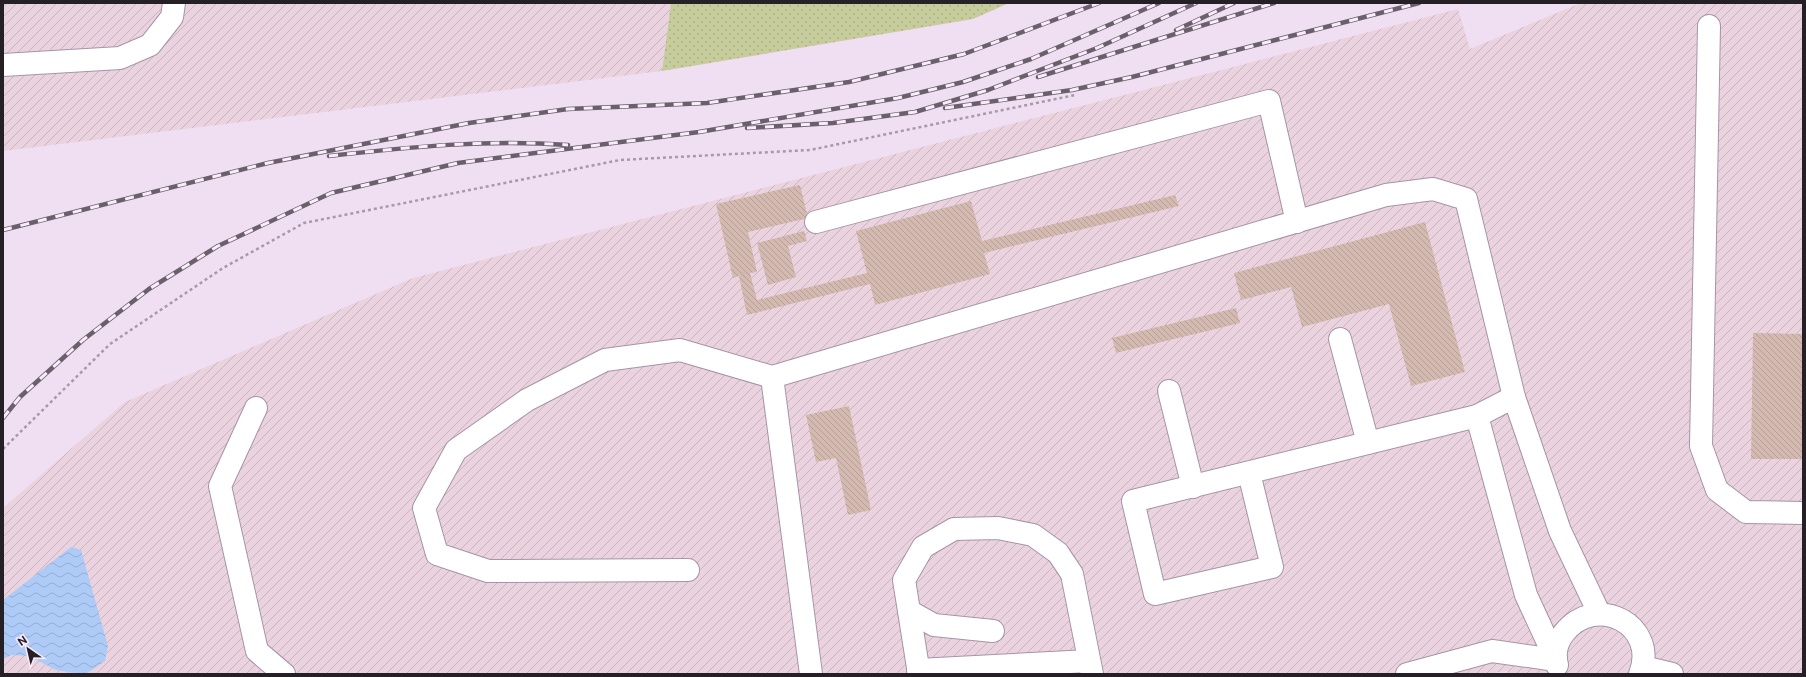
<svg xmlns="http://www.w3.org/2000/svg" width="1806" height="677" font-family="'Public Sans',sans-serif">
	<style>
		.industrial { fill: url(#industrial-furrows) }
		.grass { fill: url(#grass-dots) }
		.water { fill: url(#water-waves) }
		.building { fill: url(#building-back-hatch) }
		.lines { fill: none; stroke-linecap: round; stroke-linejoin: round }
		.minor-casing { stroke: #a694a7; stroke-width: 24 }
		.path { stroke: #a799a9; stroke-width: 2.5; stroke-dasharray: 3 3; stroke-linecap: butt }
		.minor { stroke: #fff; stroke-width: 22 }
		.rail-casing { stroke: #6a606b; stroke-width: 4.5 }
		.rail { stroke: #fbecfd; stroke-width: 3; stroke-dasharray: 9; stroke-linecap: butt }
	</style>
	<defs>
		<pattern id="industrial-furrows" width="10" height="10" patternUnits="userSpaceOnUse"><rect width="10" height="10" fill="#ead3df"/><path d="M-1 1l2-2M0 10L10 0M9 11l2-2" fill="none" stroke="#c9b5bf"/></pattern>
		<pattern id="grass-dots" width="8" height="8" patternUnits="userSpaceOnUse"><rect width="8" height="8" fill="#c7cc9c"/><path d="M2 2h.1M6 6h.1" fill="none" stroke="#abaf86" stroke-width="1.8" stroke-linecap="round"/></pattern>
		<pattern id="water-waves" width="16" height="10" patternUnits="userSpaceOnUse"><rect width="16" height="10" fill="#adcbf6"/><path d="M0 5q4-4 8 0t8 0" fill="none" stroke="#95aed3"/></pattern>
		<pattern id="building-back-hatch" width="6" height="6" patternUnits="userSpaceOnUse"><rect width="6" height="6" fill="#d4b9b0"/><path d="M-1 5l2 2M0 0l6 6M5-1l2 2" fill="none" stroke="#b69f97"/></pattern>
	</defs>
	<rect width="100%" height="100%" fill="#f0def2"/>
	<!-- industrial -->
	<g class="industrial">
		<path d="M3,3H671L662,71L3,151Z"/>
		<path d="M1581,3H1803V674H1508L1507,671L1485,674H3V508L125,402L413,278L1458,9L1470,49Z"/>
	</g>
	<!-- grass -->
	<path class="grass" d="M671,3H1009L973,19L662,71Z"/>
	<!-- water -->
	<path class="water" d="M71,547L81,550L108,646L105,661L86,674H81L56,670L29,656L12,655L3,659V600Z"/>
	<!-- building -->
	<g class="building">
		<path d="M800,185L808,218L748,232L757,272L750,273L757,300L867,273L856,231L971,201L982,241L1175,195L1179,206L984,253L990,274L875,305L870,284L747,315L739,276L733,278L716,204Z"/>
		<path d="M1425,222L1465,372L1411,386L1389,304L1302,327L1291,287L1241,300L1234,273Z"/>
		<path d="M804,231L807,241L788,246L796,277L768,285L757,243Z"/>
		<path d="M1236,308L1240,323L1116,353L1112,338Z"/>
		<path d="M1753,333L1803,334V459H1751Z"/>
		<path d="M849,406L871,510L848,515L836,458L816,462L806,415Z"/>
	</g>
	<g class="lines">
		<!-- minor casing -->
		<g class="minor-casing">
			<g id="minor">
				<path d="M1709,26L1701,446L1717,490L1746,512L1803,513"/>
				<path d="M3,65L120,58L150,45L172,17L174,3"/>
				<path d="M816,222L1269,101L1297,222"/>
				<path d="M1340,339L1368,443"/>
				<path d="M772,377L811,674"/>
				<path d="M1169,391L1193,487"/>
				<path d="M256,408L220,486L257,651L284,674"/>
				<path d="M1477,416L1526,595L1556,660"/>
				<path d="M1249,473L1272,567L1155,594L1133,501L1477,416L1514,397"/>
				<path d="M688,570L488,571L437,554L424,508L456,450L527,400L605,360L680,350L772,377L1386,195L1433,189L1466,199L1514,397L1560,531L1599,613"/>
				<path d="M909,611L919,674"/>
				<path d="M993,631L934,625L909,611L904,580L923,547L954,529L998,528L1033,535L1058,553L1072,574L1092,674"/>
				<path d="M1557,665C1554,654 1557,642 1564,633C1596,592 1659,625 1640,674"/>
				<path d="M1643,667L1672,674"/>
				<path d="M918,670L1089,661"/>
				<path d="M1407,674L1492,651L1556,660"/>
			</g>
		</g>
		<!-- path -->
		<path class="path" d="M3,449L110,344L223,268L304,223L620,160L810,150L1075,95"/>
		<!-- minor -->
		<use href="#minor" class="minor"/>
		<!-- rail casing -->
		<g class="rail-casing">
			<g id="rail">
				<path d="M1176,30L1234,3"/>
				<path d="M1038,77L1274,3"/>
				<path d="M945,108L1072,90L1132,77L1419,3"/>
				<path d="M747,128L833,123L915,112L988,90L1097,48L1196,3"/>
				<path d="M329,156C410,147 487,139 568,145"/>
				<path d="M3,230L268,163L469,123L568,109L707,103L849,82L964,54L1099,3"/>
				<path d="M3,418L20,397L83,340L149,289L218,246L331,193L458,163L699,132L898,98L963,82L1031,59L1159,3"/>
			</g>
		</g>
		<!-- rail -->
		<use href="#rail" class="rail"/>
	</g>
	<!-- border -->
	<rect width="1806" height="677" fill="none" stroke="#251f26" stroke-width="8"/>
	<!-- north arrow -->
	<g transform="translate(28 649) rotate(326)" stroke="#fbecfd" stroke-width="3" paint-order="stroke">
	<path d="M0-3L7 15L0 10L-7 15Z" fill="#251f26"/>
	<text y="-6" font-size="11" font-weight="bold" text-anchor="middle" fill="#251f26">N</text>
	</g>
</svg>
